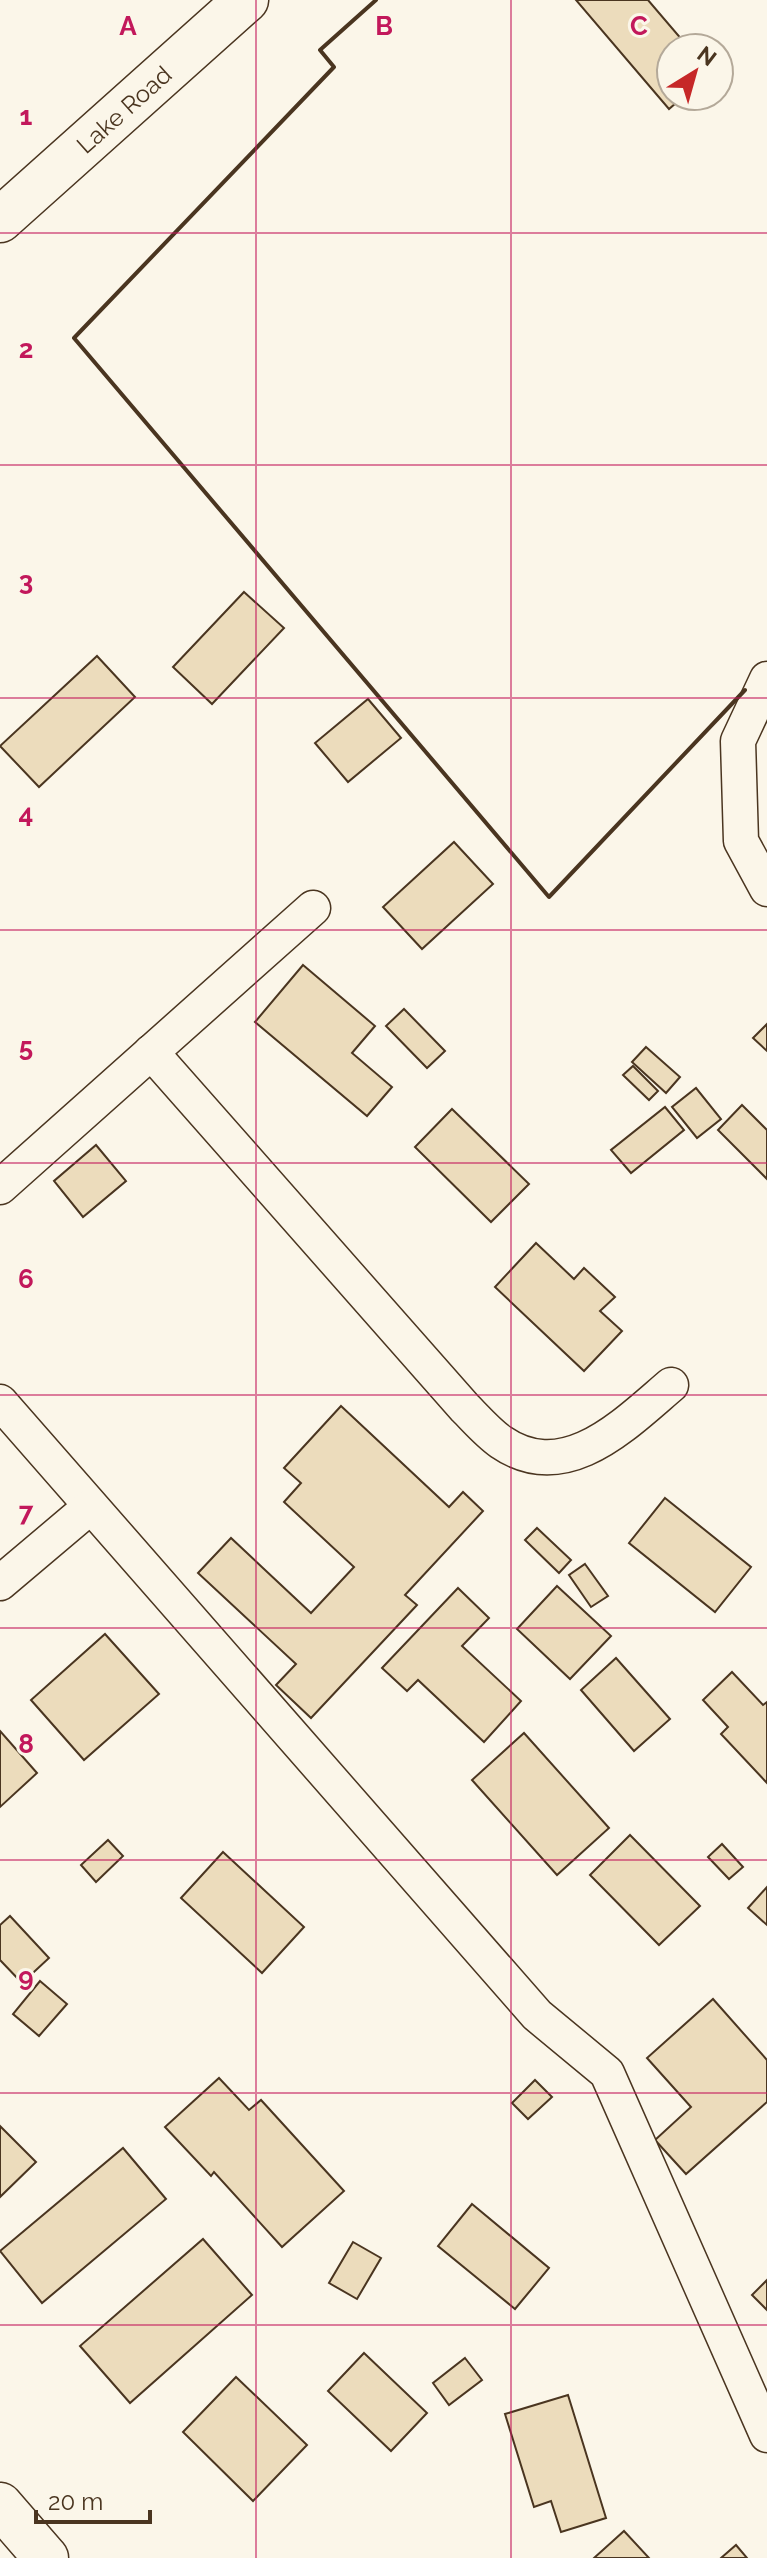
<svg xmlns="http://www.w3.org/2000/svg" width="767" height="2558" font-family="Raleway,sans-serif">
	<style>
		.building { fill: #ecdcbc; stroke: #4a3520; stroke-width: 2 }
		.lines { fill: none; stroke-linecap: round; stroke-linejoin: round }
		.street-casing { stroke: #4a3520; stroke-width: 37 }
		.secondary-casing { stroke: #4a3520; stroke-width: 47 }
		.street { stroke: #fbf6e9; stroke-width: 34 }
		.secondary { stroke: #fbf6e9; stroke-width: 44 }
		.wall { stroke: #4a3520; stroke-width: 4 }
		.grid { fill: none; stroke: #c2185b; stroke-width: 2; stroke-opacity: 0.55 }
		.labels { text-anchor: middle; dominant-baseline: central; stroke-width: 6; stroke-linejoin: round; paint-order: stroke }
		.street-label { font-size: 24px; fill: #4a3520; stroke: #fbf6e9 }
		.grid-label { font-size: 26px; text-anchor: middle; font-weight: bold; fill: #c2185b; stroke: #fbf6e9; stroke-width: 6; stroke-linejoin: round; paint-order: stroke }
	</style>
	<rect width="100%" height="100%" fill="#fbf6e9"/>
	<!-- building -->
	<g class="building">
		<path d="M576,0H648L689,48H671V96H684L669,109Z"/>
		<path d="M244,592L284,628L212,704L173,667Z"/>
		<path d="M97,656L135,697L39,787L0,746Z"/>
		<path d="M368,699L401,738L348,782L315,743Z"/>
		<path d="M454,842L493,884L422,949L383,907Z"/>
		<path d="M303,965L375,1026L352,1053L392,1087L367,1116L255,1022Z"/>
		<path d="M404,1009L445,1051L427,1068L386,1026Z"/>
		<path d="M767,1024V1051L753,1038Z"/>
		<path d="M646,1047L680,1077L666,1093L632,1062Z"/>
		<path d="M633,1066L658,1091L649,1100L623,1075Z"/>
		<path d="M696,1088L721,1119L697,1138L672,1107Z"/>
		<path d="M742,1105L767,1130V1179L718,1130Z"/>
		<path d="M665,1107L684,1130L631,1173L611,1150Z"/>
		<path d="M452,1109L529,1184L491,1222L415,1147Z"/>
		<path d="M96,1145L126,1181L83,1217L54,1181Z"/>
		<path d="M536,1243L574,1279L584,1268L615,1297L600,1311L622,1331L584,1371L495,1287Z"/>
		<path d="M341,1406L449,1507L463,1492L483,1511L405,1595L417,1605L311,1718L276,1685L296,1664L198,1573L231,1538L311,1613L354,1567L284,1502L301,1483L284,1468Z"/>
		<path d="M665,1498L751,1567L715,1612L629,1543Z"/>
		<path d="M537,1528L571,1560L559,1573L525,1540Z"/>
		<path d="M585,1564L608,1596L591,1607L569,1575Z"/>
		<path d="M557,1586L611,1636L570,1679L517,1629Z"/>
		<path d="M458,1588L489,1618L462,1646L521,1701L484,1742L418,1680L407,1691L382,1668Z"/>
		<path d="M105,1634L159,1694L84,1760L31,1700Z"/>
		<path d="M616,1658L670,1719L634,1751L581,1690Z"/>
		<path d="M732,1672L763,1705L767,1702V1783L721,1734L728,1727L703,1700Z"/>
		<path d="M0,1731L37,1773L0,1807Z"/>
		<path d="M524,1733L609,1828L557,1875L472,1780Z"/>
		<path d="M630,1835L700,1906L659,1945L590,1875Z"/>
		<path d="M108,1840L123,1856L96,1882L81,1865Z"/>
		<path d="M722,1844L743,1867L729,1879L708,1857Z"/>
		<path d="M223,1852L304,1927L262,1973L181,1898Z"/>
		<path d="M767,1887V1925L748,1908Z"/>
		<path d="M10,1916L49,1958L22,1983L0,1960V1925Z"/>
		<path d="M40,1981L67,2004L39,2036L13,2014Z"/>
		<path d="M713,1999L767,2060V2102L686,2174L655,2140L691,2107L647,2058Z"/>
		<path d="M219,2078L249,2110L261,2100L344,2191L282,2247L214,2172L211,2176L165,2127Z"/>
		<path d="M535,2080L552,2097L528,2119L512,2103Z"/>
		<path d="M0,2126L36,2162L0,2197Z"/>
		<path d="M123,2148L166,2199L42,2303L0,2251Z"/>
		<path d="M472,2204L549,2268L515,2309L438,2246Z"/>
		<path d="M203,2239L252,2295L130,2403L80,2346Z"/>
		<path d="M353,2242L381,2258L357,2299L329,2283Z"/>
		<path d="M767,2280V2310L752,2295Z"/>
		<path d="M364,2353L427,2413L391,2451L328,2391Z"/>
		<path d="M465,2358L482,2380L449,2405L433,2383Z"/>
		<path d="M236,2377L307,2445L253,2501L183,2432Z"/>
		<path d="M568,2395L606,2518L561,2532L551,2501L534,2507L505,2414Z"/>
		<path d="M624,2531L649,2558H594Z"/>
		<path d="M736,2545L747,2558H721Z"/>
	</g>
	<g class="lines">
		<!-- street casing -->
		<g class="street-casing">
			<g id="street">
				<path d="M767,679L738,741L741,841L767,889"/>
				<path d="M151,1052L465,1408C476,1419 488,1433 501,1442C565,1486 624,1425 671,1385"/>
				<path d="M0,1187L313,908"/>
				<path d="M0,1402L537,2015L607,2073L767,2435"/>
				<path d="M0,1583L90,1507"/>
			</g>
		</g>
		<!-- secondary casing -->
		<g class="secondary-casing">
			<g id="secondary">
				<path id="s1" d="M0,220L246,0"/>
				<path d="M0,2505L46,2558"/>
			</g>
		</g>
		<!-- street -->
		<use href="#street" class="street"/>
		<!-- secondary -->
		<use href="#secondary" class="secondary"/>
		<!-- wall -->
		<path class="wall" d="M376,0L320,50L334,67L74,338L549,897L745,690"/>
	</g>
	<!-- grid -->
	<path class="grid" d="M256,0V2558M511,0V2558M0,233H767M0,465H767M0,698H767M0,930H767M0,1163H767M0,1395H767M0,1628H767M0,1860H767M0,2093H767M0,2325H767"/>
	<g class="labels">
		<!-- street labels -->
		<g class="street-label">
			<text stroke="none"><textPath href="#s1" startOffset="166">Lake Road</textPath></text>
		</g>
	</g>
	<g class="grid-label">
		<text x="128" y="35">A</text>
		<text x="384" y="35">B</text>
		<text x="639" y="35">C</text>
		<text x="26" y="125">1</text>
		<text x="26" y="358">2</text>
		<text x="26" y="590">3</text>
		<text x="26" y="823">4</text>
		<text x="26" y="1056">5</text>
		<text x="26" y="1288">6</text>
		<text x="26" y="1521">7</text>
		<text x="26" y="1753">8</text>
		<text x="26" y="1986">9</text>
	</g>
	<!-- north arrow -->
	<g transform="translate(695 72) rotate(37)"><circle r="38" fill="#fbf6e9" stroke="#b4a999" stroke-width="2"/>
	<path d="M0-6L14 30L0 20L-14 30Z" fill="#c62828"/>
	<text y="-12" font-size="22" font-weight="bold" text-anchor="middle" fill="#4a3520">N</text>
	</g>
	<!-- scale -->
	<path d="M36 2510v12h114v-12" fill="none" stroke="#4a3520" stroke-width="4"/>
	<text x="48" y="2510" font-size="24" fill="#4a3520" stroke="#fbf6e9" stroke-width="6" paint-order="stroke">20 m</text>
</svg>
